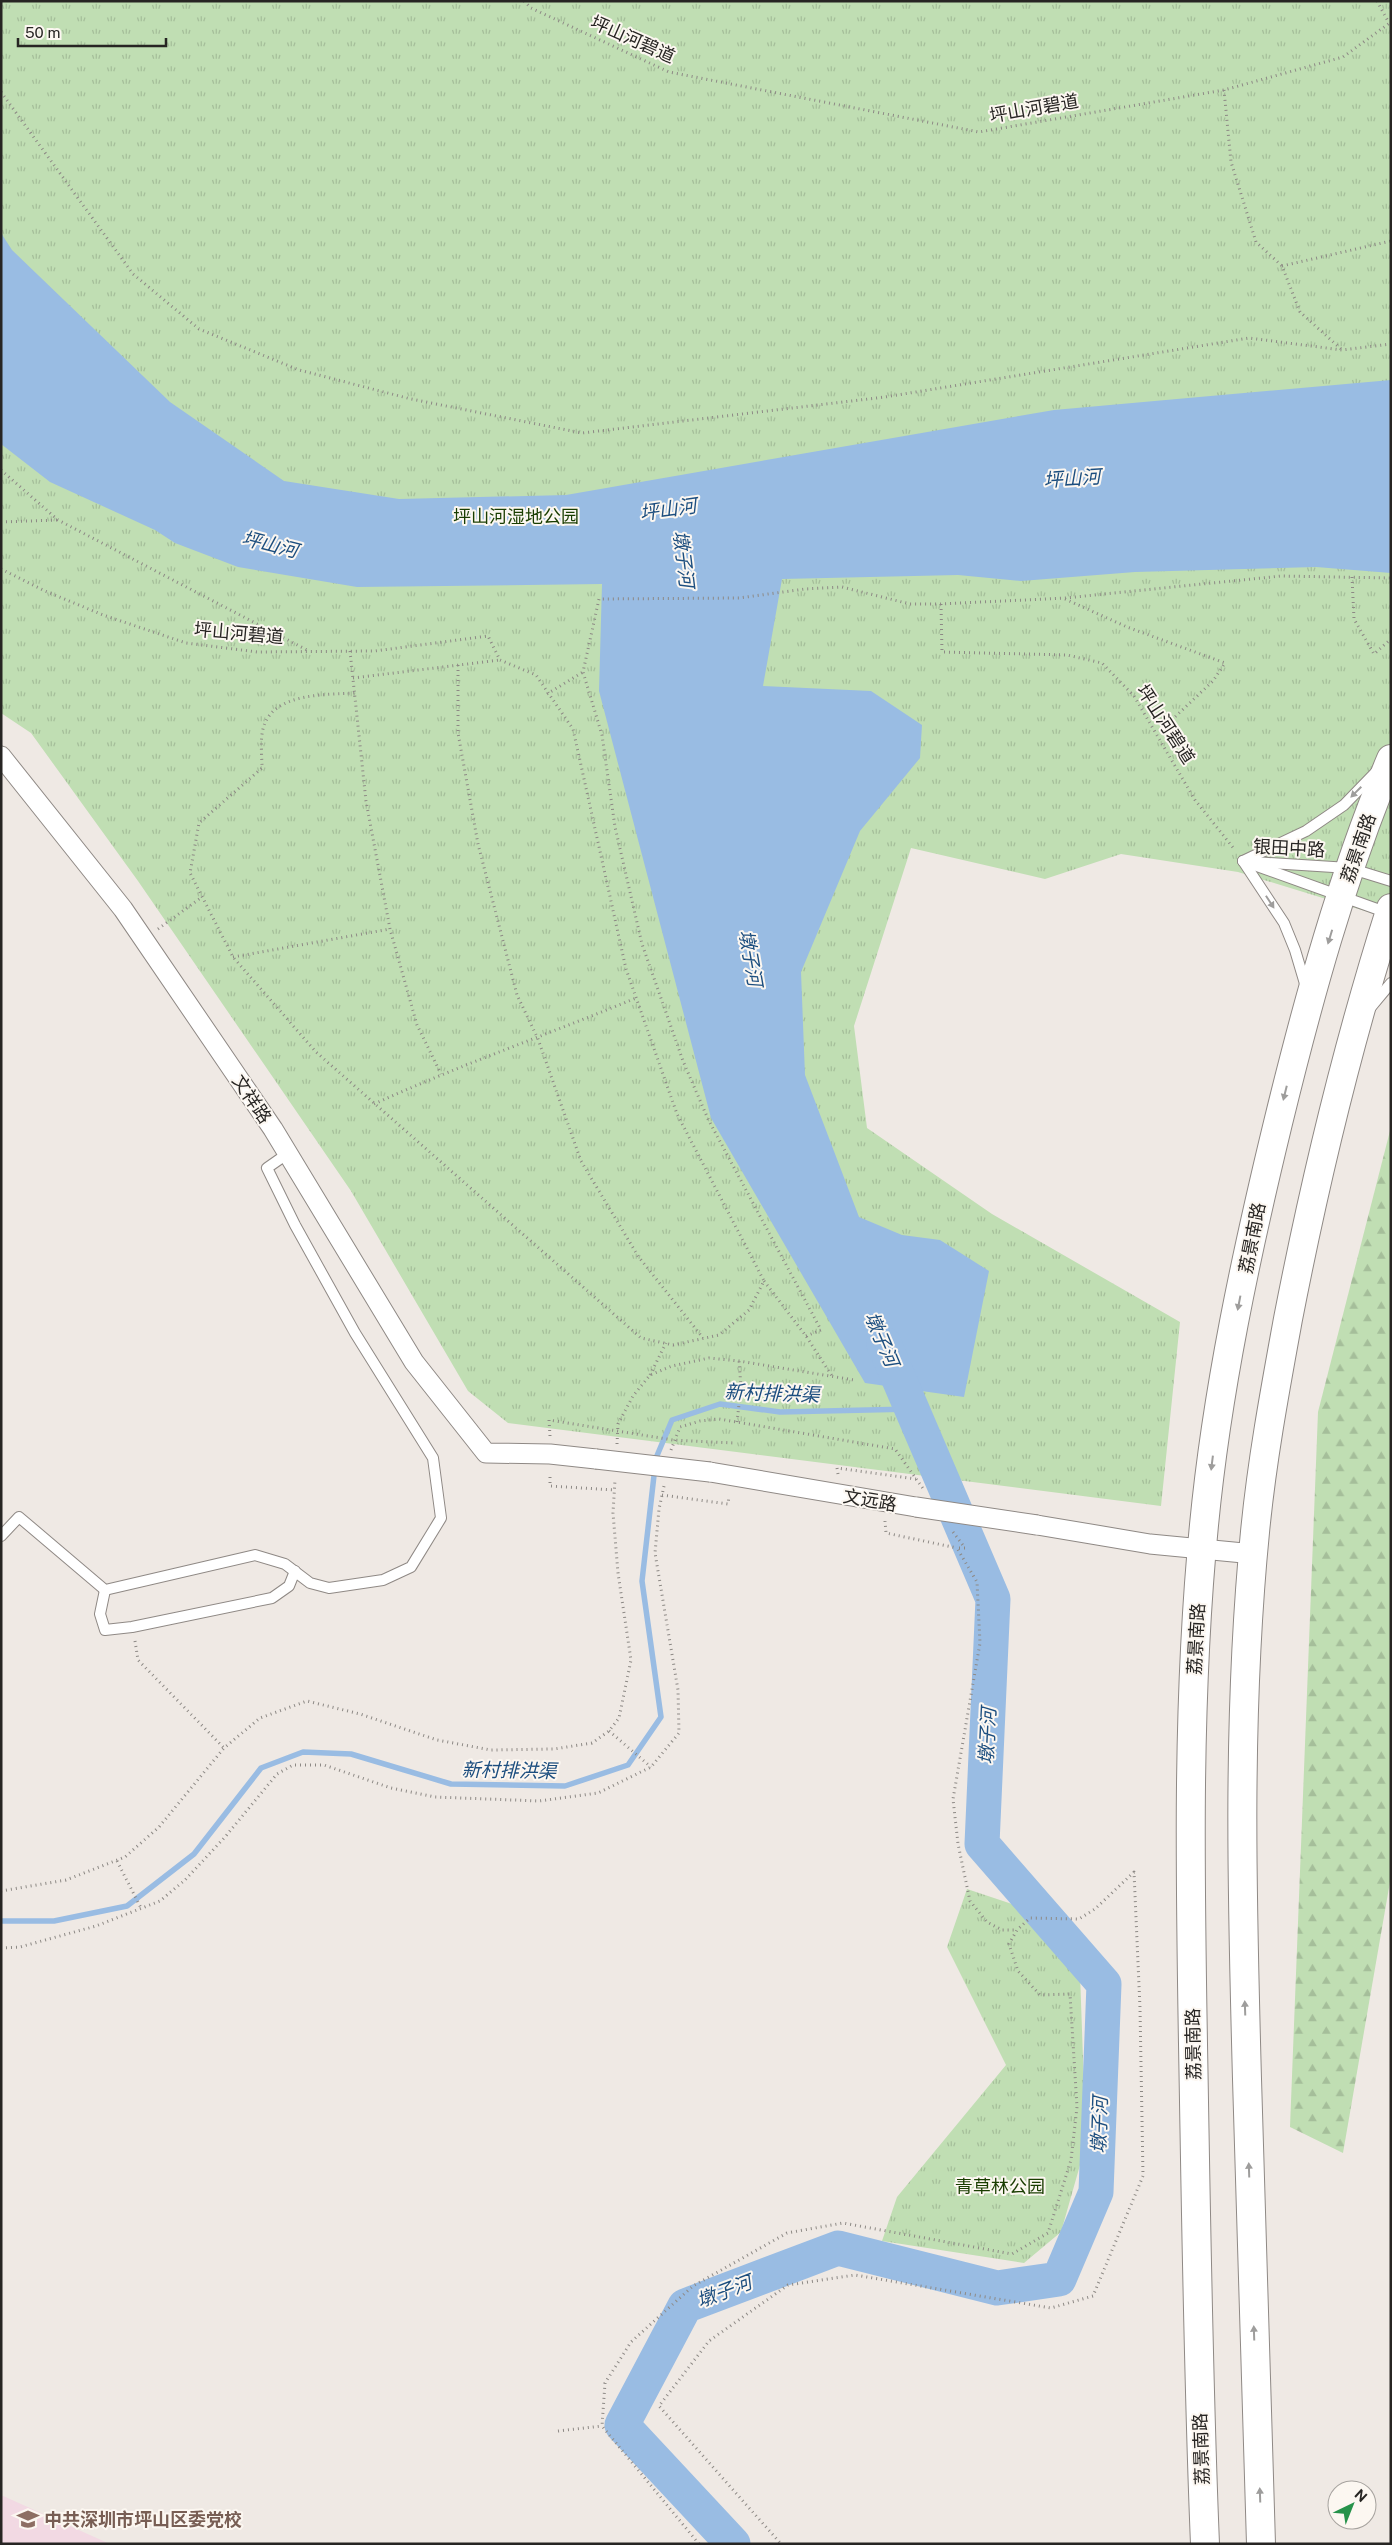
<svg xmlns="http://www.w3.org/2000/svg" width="1392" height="2545" font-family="'Public Sans','Noto Sans SC',sans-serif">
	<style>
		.education { fill: #f2d9e3 }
		.forest { fill: url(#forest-firs) }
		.park { fill: url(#park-tufts) }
		.water { fill: #99bce3 }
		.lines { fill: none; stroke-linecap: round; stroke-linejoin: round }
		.stream { stroke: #99bce3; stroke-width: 5.5 }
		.river { stroke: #99bce3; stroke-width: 35 }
		.service-casing { stroke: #8f8985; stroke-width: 12 }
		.minor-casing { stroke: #8f8985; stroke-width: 21 }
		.primary-casing { stroke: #8f8985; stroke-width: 30 }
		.path { stroke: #8d8985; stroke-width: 3; stroke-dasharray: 1 4; stroke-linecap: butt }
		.service { stroke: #fff; stroke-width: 10 }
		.minor { stroke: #fff; stroke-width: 19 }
		.primary { stroke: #fff; stroke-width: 28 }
		.minor-bridge-casing { stroke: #8f8985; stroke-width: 21; stroke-linecap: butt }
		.minor-bridge { stroke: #fff; stroke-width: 19 }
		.oneway { fill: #9e9d9c }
		.labels { text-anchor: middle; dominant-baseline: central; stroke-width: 4; stroke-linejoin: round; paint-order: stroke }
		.street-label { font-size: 18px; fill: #272523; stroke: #fcf7f1 }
		.park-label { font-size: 18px; fill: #193d00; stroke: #fcf7f1 }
		.education-label { font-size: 18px; font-weight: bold; fill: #785e54; stroke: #fcf7f1; text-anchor: start }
		.water-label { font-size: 19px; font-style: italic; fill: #1c4e7f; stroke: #fcf7f1 }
	</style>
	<defs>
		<pattern id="forest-firs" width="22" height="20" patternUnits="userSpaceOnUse" patternTransform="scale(1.25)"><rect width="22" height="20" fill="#c0deb3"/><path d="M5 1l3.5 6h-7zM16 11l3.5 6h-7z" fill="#a5be9a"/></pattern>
		<pattern id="park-tufts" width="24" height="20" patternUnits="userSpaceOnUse" patternTransform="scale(1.25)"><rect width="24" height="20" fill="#c0deb3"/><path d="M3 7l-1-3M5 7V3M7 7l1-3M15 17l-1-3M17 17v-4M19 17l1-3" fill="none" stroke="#a5be9a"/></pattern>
	</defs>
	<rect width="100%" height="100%" fill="#efe9e4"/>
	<!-- education -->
	<path class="education" d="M1,2495L110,2544H1Z"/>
	<!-- forest -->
	<path class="forest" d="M1391,1127V1876L1343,2153L1290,2127L1318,1412Z"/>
	<!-- park -->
	<g class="park">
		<path d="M1,1H1391V919L1238,872L1121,854L1045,879L911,848L854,1026L867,1128L992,1214L1180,1322L1161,1506L508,1423L468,1391L351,1191L138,881L31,733L1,713Z"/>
		<path d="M967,1889L1030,1910L1080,1973L1086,2144L1061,2232L1024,2263L882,2241L897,2197L1006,2065L947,1947Z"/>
	</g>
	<!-- water -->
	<path class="water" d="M1,233L12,250L170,402L284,481L399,499L566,495L1054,410L1391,380V573L1316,567L1135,572L1021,581L958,575L782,579L763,686L871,691L922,725L920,758L860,831L801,972L805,1075L859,1217L902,1235L940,1240L989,1271L964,1397L865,1383L711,1118L599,691L602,584L357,587L238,567L175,543L155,530L50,482L1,444Z"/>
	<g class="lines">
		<!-- stream -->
		<path class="stream" d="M1,1921H54L127,1906L194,1854L261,1768L303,1752L351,1754L451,1784L565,1786L628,1765L661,1717L642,1581L656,1458L672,1420L720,1404L780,1412L912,1409"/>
		<!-- river -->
		<path class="river" d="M733,2544L622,2425L685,2306L838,2248L997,2288L1059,2279L1096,2192L1104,1984L982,1844L993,1599L884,1344"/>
		<!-- service casing -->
		<g class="service-casing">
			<g id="service">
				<path d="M1243,861L1306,831L1344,805L1376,772"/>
				<path d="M1243,861L1284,923L1295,950L1306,987"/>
				<path d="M1243,861L1388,913"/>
				<path d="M1254,862L1349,868L1391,881"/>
				<path d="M1371,1007L1391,983"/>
				<path d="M1,1536L19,1517L105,1590L255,1555L285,1564L310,1583L329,1588L383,1580L411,1567L441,1518L433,1458L355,1333L295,1225L267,1168L287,1154"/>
				<path d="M105,1590L100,1614L105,1630L132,1627L272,1598L289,1586L295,1571"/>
			</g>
		</g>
		<!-- minor casing -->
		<g class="minor-casing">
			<g id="minor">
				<path d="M1,756L123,909L273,1129L414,1362L486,1453L550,1454L596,1459"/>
				<path d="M710,1472L916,1507"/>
				<path d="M1037,1525L1150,1544L1254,1554"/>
			</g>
		</g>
		<!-- primary casing -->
		<g class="primary-casing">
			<g id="primary">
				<path d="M1205,2544C1198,2377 1196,2210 1193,2044C1190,1871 1187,1698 1204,1525C1217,1390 1246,1255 1278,1123C1308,1000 1342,876 1391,759"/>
				<path d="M1261,2544C1256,2389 1251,2234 1247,2079C1242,1897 1237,1714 1255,1532C1262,1460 1275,1390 1288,1319C1315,1180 1348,1043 1391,908"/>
			</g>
		</g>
		<!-- path -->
		<g class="path">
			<path d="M524,1L531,8L669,72L979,132L1224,90L1343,57L1391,22"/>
			<path d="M1377,1L1389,23"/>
			<path d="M1224,90L1231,162L1256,242L1282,266L1300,312L1341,349"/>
			<path d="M1,92L133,274L199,329L299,370L411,399L582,433L885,397L1249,338L1342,350L1391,344"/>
			<path d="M1282,266L1391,241"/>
			<path d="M1,470L58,520L307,650"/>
			<path d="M1,522L58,520"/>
			<path d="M1,569L45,591L103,615L186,643L257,652L375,651L488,636L500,660L536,675L573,729L626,969L677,1114L764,1281L749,1310L719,1335L673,1345L641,1338L316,1052L233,957L190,873L199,823L262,768C262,756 260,741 263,729C272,692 326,695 355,693"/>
			<path d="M1352,577L1354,619L1374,654L1391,639"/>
			<path d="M1065,599L1127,627L1225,663L1213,681L1158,733"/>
			<path d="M941,604L942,652L1067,655L1102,663L1134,696L1195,800L1235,850"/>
			<path d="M350,651L366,801L390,929L417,1025L441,1074"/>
			<path d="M458,665V733L478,844L517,995L538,1039L581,1161L638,1256L703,1338"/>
			<path d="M353,678L500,660"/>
			<path d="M547,694L583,672"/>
			<path d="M158,929L202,897"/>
			<path d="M233,957L390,929"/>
			<path d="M374,1104C460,1065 549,1034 636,998"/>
			<path d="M764,1281L806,1336L832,1376"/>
			<path d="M806,1336L821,1330L708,1119L683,1061L642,944L615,827L602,735L583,672L599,599L739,598L805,589L842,587L910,604H941L1065,598L1281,576L1391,578"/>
			<path d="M650,1375L666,1343"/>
			<path d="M737,1422L741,1387L739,1361"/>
			<path d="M550,1436L549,1420L673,1440L734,1443"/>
			<path d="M617,1444L618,1424L633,1396L650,1375L672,1366L709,1358L739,1361L854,1380"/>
			<path d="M671,1450L680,1427L700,1421L719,1419L895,1449L924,1490"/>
			<path d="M838,1474L837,1468L916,1479"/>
			<path d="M550,1477V1486L614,1490"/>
			<path d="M662,1495L728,1504L729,1497"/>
			<path d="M885,1521L886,1533L957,1548"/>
			<path d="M953,1532L965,1548H957L977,1582L980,1643L953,1799L958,1844L970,1901L987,1922L1002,1930H1017"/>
			<path d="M135,1641L138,1660L224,1748"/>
			<path d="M609,1731L651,1767"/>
			<path d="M117,1861L142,1910"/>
			<path d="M1,1891L66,1880L125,1857L159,1827L224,1748L260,1718L307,1701L360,1714L437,1740L491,1750L554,1749L592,1743L609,1731L619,1718L631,1660L618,1573L613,1513L615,1480"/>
			<path d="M1,1948L20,1947L96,1926L160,1901L185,1880L225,1837L277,1774L293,1765H324L391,1788L435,1797L539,1801L598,1793L651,1767L679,1733L678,1690L655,1553L659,1509L664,1486"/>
			<path d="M558,2431L602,2426"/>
			<path d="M699,2544L602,2426L605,2383L631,2342L693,2286L787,2233L843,2223L1012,2254L1048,2233L1071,2160L1077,2107L1070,1994L1040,1995L1018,1971L1009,1944L1017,1930L1030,1918L1079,1919L1095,1909L1134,1872L1140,2008L1143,2176L1093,2296L1051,2308L855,2275L788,2285L709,2341L659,2406L781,2544"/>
		</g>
		<!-- service -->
		<use href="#service" class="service"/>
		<!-- minor -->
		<use href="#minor" class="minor"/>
		<!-- primary -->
		<use href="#primary" class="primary"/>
		<!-- minor-bridge casing -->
		<g class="minor-bridge-casing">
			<g id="minor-bridge">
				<path d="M596,1459L710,1472"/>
				<path d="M916,1507L1037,1525"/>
			</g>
		</g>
		<!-- minor-bridge -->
		<use href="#minor-bridge" class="minor-bridge"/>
	</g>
	<!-- one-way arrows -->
	<defs><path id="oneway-solid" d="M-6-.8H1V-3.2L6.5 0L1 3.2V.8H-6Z" transform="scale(1.25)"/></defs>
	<g class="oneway">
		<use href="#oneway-solid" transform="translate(1356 792) rotate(135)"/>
		<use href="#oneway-solid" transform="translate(1270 902) rotate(57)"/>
		<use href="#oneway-solid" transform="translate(1330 937) rotate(107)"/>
		<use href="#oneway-solid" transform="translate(1285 1093) rotate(104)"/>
		<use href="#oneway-solid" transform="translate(1239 1303) rotate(101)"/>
		<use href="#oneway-solid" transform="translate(1212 1463) rotate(97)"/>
		<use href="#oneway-solid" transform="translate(1245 2008) rotate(-92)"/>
		<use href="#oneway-solid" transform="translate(1249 2170) rotate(-92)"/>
		<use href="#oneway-solid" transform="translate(1254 2333) rotate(-92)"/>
		<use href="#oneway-solid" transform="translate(1260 2495) rotate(-92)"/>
	</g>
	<!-- icons -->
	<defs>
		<g id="school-bare" transform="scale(1.725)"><path d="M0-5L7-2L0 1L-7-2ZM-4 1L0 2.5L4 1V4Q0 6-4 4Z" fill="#8d6e63" stroke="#fcf7f1" stroke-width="2.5" paint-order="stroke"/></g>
	</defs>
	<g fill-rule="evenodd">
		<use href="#school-bare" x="28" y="2519"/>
	</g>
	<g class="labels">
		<!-- street labels -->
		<g class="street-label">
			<text transform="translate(633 39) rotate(24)">坪山河碧道</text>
			<text transform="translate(1034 108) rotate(-10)">坪山河碧道</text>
			<text transform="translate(239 633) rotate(5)">坪山河碧道</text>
			<text transform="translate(1166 724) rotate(57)">坪山河碧道</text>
			<text transform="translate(1289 848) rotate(3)">银田中路</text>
			<text transform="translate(1358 848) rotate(-71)">荔景南路</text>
			<text transform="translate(252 1099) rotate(56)">文祥路</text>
			<text transform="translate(1252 1238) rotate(-79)">荔景南路</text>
			<text transform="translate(870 1500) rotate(10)">文远路</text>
			<text transform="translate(1196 1639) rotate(-87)">荔景南路</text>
			<text transform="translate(1193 2044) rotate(-91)">荔景南路</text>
			<text transform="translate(1201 2449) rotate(-92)">荔景南路</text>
		</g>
		<!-- park labels -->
		<g class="park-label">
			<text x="516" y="516">坪山河湿地公园</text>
			<text x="1000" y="2186">青草林公园</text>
		</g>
		<!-- education labels -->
		<g class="education-label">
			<text x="44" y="2519">中共深圳市坪山区委党校</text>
		</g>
		<!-- water labels -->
		<g class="water-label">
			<text transform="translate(1072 478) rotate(-4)">坪山河</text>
			<text transform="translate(668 509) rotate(-8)">坪山河</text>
			<text transform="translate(270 544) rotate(14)">坪山河</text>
			<text transform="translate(684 559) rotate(83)">墩子河</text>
			<text transform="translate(751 958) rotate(80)">墩子河</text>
			<text transform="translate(882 1339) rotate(67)">墩子河</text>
			<text transform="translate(772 1393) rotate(2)">新村排洪渠</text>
			<text transform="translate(987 1736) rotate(-87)">墩子河</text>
			<text transform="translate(509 1770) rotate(1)">新村排洪渠</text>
			<text transform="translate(1099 2125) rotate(-88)">墩子河</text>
			<text transform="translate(724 2291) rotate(-21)">墩子河</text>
		</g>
	</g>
	<!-- border -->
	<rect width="1392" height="2545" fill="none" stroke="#272523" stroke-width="5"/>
	<!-- north arrow -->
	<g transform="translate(1352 2505) rotate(43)"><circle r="24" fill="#fcf7f1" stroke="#a7a39f"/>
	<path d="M0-4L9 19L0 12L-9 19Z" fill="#26924a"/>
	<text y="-8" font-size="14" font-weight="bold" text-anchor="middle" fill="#272523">N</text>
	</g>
	<!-- scale -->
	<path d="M18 38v8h148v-8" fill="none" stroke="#272523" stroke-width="2.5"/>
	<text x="25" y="38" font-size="15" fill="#272523" stroke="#fcf7f1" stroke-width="4" paint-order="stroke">50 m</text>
</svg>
